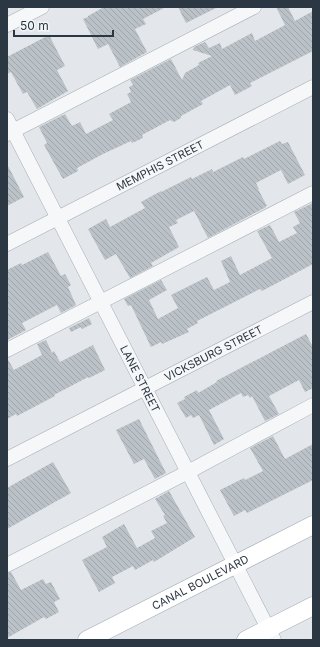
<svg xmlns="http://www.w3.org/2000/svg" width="320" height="647" font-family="Inter,sans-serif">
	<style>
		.building { fill: url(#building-back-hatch) }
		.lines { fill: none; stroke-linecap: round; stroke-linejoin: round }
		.minor-casing { stroke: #a8afb5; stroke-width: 15 }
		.major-casing { stroke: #a3adb6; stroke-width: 19 }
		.minor { stroke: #f6f7f9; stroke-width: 14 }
		.major { stroke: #fff; stroke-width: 18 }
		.labels { text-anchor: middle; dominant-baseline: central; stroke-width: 3; stroke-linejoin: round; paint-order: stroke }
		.street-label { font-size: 11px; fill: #2b3742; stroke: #f3f6f8 }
	</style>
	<defs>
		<pattern id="building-back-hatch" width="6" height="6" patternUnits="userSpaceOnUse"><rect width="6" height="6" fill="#bac1c7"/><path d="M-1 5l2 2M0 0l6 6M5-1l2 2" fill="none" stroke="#a0a6ac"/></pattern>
	</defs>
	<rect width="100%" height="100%" fill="#e3e7eb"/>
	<!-- building -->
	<g class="building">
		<path d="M104,7H166L143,19L146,24L135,29L147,52L120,67L108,44L98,49L83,19L88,17V16Z"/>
		<path d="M178,7H218L186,23Z"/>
		<path d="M276,7H288L295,21L313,11V51L250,83L252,86L235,95L230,85L201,101L203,104L181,116V118L174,122L170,120L142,135L143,138L132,143L131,141L103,154L77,168L78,171L63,179L44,145L47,143L39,127L65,114L72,126L80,122L86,134L113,120L109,114L131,102L127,94L131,92L129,87L133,85L130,80L171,59L182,80L185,73L199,65L198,63L212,56L193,50L194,47L205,42L209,48L220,43L222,49L252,33L255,41L285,25Z"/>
		<path d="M49,35L65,66L57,70L68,91L37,109L27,92L23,94L11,72L7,74V57Z"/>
		<path d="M280,141L282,144L288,142L305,175L288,184L281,170L256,183L259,189H258L267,206H266V207L208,238L194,211L176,220L178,223L169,227L179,247L151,263L153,266L130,278L116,254L105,260L88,229L106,219L110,227L145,208L141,202L161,191V192L191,177L192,179L212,169L213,172L243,157L244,159Z"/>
		<path d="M7,164L24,197L7,206Z"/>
		<path d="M313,203V264L262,291L260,289L197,321L198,323L187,329L189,332L162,344L161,342L151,347L131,305L128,306L124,299L161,280L167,290L149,300L158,319L178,308L171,295L207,277L214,290L230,282L221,261L231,256L240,275L272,258L257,231L270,225L279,242L297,233L293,227L300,223L294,212Z"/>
		<path d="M48,252L61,276L65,274L71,285L68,287L76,305L61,313L57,305L22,323L26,330L7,340V270L21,263L22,265Z"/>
		<path d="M89,318L92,324L82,329L81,327L71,332L69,328Z"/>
		<path d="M306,334L313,347V388L305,392L299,380L269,396L279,414L265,421L252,396L250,398L248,395L243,397L241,393L209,410L224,439L214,445L199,415L193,418L191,415L186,418L177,403L185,399L184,397L197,390L198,393L217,382L216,381Z"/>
		<path d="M46,340L52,353L54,351L60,362L93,345L105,370L89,378L88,377L54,395L55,396L17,416L16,414L7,419V358L14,370L42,355L37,344Z"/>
		<path d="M139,419L166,473L155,479L144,459L134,464L116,430Z"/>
		<path d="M273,436L285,459L313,444V480L247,513L245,510L234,516L220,490L244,478L245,480L263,471L250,448Z"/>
		<path d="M53,462L71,493L7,529V488Z"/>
		<path d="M169,491L195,537L154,562L153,560L135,570L133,566L112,577L115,583L99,592L82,560L107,547L102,537L124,524L137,548L155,538L151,531L167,523L163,516L165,515L155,499Z"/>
		<path d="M11,572L21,590L43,579L46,584L51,582L60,599L54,602L59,612L46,619L44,617L7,638V573Z"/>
	</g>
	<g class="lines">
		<!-- minor casing -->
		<g class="minor-casing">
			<g id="minor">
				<path d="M7,25L42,7"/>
				<path id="s1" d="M7,119L274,640"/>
				<path d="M7,134L254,7"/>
				<path id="s2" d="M7,244L313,87"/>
				<path d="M7,350L313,193"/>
				<path id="s3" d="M7,459L313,302"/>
				<path d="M7,565L188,472L313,405"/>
			</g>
		</g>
		<!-- major casing -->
		<g class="major-casing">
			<g id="major">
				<path id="s4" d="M87,640L313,525"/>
				<path d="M246,640L313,606"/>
			</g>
		</g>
		<!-- minor -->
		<use href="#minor" class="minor"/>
		<!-- major -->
		<use href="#major" class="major"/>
	</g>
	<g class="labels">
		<!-- street labels -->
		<g class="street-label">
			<text stroke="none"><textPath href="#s2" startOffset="172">MEMPHIS STREET</textPath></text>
			<text stroke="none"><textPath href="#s3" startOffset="232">VICKSBURG STREET</textPath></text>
			<text stroke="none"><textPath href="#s1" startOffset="292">LANE STREET</textPath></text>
			<text stroke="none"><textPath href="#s4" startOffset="127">CANAL BOULEVARD</textPath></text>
		</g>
	</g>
	<!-- border -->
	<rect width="320" height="647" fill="none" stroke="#2b3742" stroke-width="16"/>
	<!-- scale -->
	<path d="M14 30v6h99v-6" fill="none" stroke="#2b3742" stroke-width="2"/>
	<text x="20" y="30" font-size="12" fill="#2b3742" stroke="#f3f6f8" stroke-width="3" paint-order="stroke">50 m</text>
</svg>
